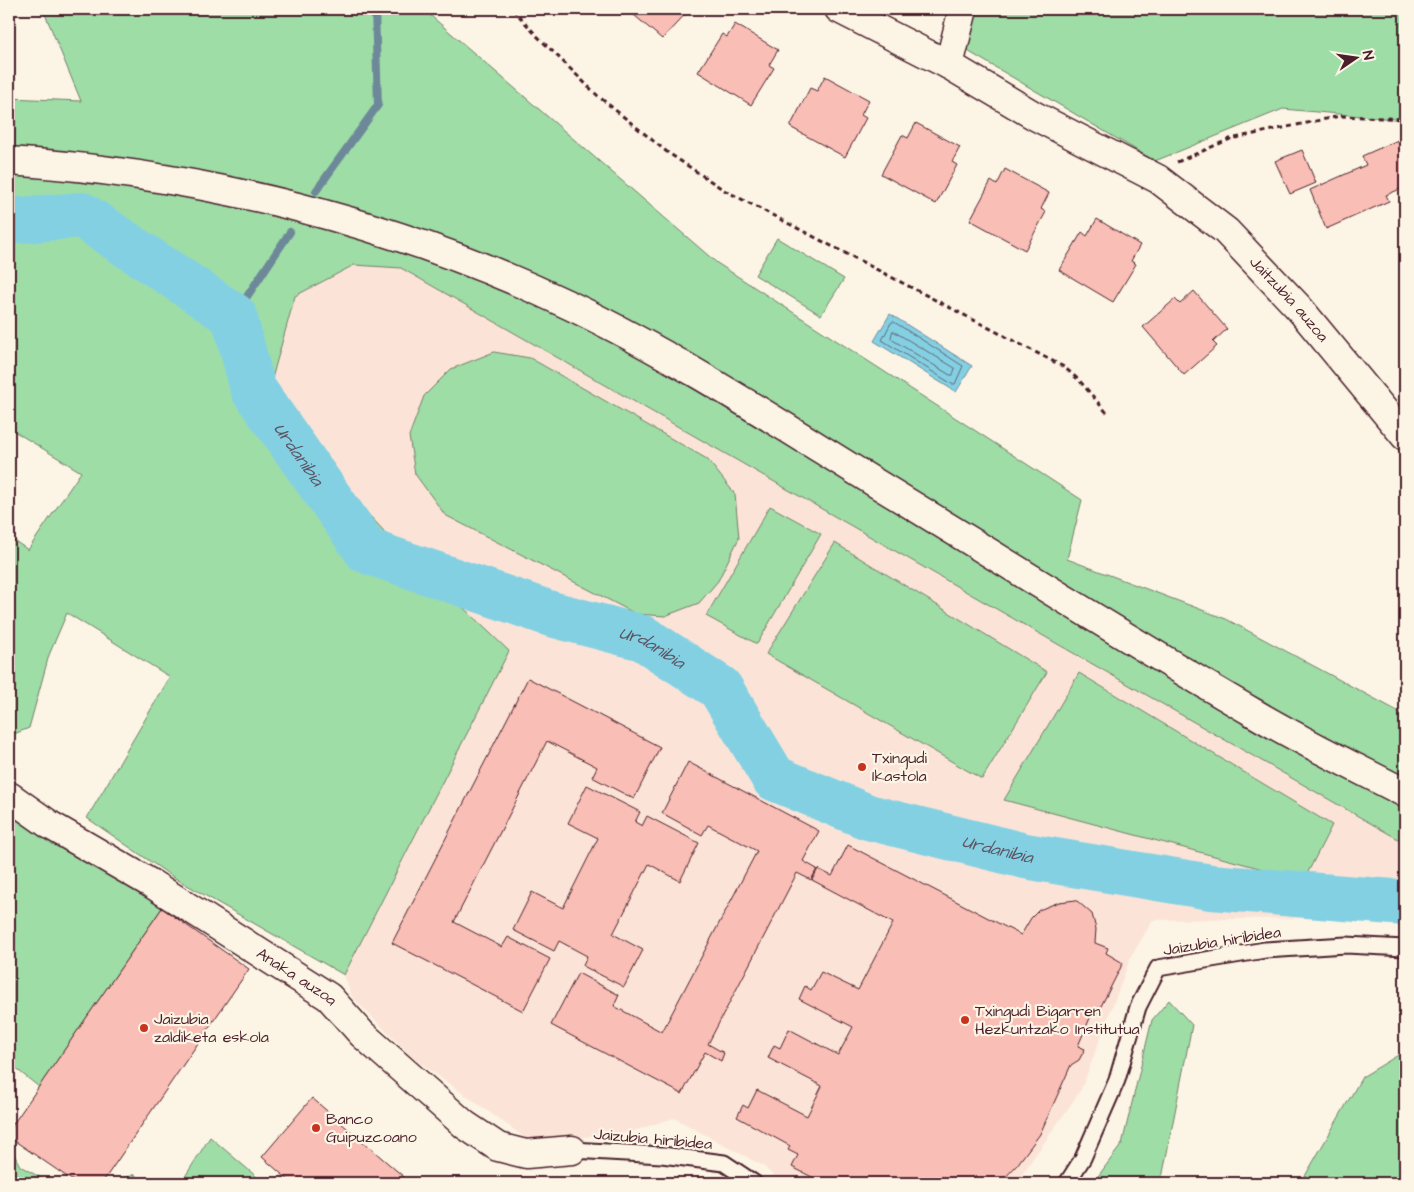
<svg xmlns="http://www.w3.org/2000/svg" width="1414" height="1192" font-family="'Architects Daughter',sans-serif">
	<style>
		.built { fill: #fbe4d7 }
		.green { fill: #9edda6; stroke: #747e68 }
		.water { fill: #84d0e3; stroke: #6d8999 }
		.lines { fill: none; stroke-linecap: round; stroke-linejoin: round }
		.shore { stroke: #616675; stroke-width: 1 }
		.stream { stroke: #6d8999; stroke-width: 8 }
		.river { stroke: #84d0e3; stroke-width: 46 }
		.building { fill: #f9beb5; stroke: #4a1f2b }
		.service-casing { stroke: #4a1f2b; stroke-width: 19 }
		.minor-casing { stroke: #4a1f2b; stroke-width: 31 }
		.primary-casing { stroke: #4a1f2b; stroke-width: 31 }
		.path { stroke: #4a1f2b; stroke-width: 3; stroke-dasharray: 5 4; stroke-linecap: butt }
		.service { stroke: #fcf5e5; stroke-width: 15 }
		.minor { stroke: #fcf5e5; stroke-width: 28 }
		.primary { stroke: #fcf5e5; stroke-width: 28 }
		.poi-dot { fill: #c8321e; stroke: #fcf5e5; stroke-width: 2 }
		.labels { text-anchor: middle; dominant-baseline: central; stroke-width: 4.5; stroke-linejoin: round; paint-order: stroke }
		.street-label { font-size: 16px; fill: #4a1f2b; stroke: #fcf5e5 }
		.poi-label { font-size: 16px; fill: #4a1f2b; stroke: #fcf5e5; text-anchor: start }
		.water-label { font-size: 18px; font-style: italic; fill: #5b5462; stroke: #fcf5e5 }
	</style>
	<rect width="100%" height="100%" fill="#fcf5e5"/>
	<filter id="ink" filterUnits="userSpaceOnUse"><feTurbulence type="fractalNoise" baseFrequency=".02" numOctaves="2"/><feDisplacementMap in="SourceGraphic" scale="10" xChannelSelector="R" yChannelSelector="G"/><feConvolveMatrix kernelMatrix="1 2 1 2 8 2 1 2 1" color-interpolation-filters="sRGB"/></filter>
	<g filter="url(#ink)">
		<!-- built -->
		<path class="built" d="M354,265L401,268L1405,843V917L1153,920L1131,957L1081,1090L1016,1183H781L763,1166L674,1118L627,1133L531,1142L413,1058L352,997L344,975L509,651L396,544L307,448L271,382L295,296Z"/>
		<!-- green -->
		<g class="green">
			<path d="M43,9H423L717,263L1082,500L1067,559L1226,619L1405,715V843L401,268L354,265L295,296L271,382L307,448L396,544L509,651L344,975L173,877L87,818L170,677L67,613L49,655L29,728L9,736V537L28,550L81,472L9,428V98L81,101Z"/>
			<path d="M965,9H1405V120L1283,109L1155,161L954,43Z"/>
			<path d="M777,238L844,279L821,315L755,275Z"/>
			<path d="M494,352L530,358L707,459L735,494L739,538L718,581L699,603L665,616L636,614L445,515L415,474L409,436L424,396L451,369Z"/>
			<path d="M770,506L821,534L757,644L706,616Z"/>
			<path d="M835,543L1047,672L982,779L766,654Z"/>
			<path d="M1079,673L1332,825L1304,880L1004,800Z"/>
			<path d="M9,807L162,908L39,1087L9,1063Z"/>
			<path d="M1169,1000L1192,1025L1162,1178L1159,1183H1093L1122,1144L1152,1020Z"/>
			<path d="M1405,1051V1183H1297L1305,1176L1362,1077Z"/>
			<path d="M210,1137L264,1183H181Z"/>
			<path d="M9,1144L20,1166L50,1183H9Z"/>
			<path d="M135,1174L139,1183H113Z"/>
		</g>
		<!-- water -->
		<path class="water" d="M890,314L972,366L956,392L874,341Z"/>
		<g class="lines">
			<!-- shore -->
			<g class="shore">
				<path d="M894,322L963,366L955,384H952L882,340L891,323Z"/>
				<path d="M893,331L955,368L953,375H950L891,339Z"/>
			</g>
			<!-- stream -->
			<g class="stream">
				<path d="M316,191L378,105L375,9"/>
				<path d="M234,316L290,232"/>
			</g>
			<!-- river -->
			<path class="river" id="s1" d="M9,221L82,215L234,316L253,389L367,551L551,614L643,638L720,688L774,778L868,817L1025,856L1211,887L1405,903"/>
		</g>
		<!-- building -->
		<g class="building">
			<path d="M627,9H690L662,39Z"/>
			<path d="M735,24L778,50L769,65L774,68L751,105L698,72L722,34L727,37Z"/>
			<path d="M825,76L869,100L861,115L866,118L845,157L790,127L810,88L817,91Z"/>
			<path d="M916,123L960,147L952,162L957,165L936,204L881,174L902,135L908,138Z"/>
			<path d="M1398,140L1405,156V187L1386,195L1389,201L1326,229L1310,190L1366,165L1362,156Z"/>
			<path d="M1302,150L1316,183L1290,194L1275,161Z"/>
			<path d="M1005,169L1049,193L1041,209L1046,212L1025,250L970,220L991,181L997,185Z"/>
			<path d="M1097,219L1140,245L1131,261L1136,264L1113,302L1059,270L1082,232L1087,236Z"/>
			<path d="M1194,291L1227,329L1213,342L1217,346L1184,375L1143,327L1175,299L1180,304Z"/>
			<path d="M528,678L660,747L634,799L592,777L597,767L547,741L454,922L502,947L508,937L550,959L523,1011L392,943Z"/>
			<path d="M688,762L819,831L803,861L817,869L811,880L797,873L708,1044L724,1053L721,1061L705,1052L682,1094L551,1025L578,973L619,995L614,1006L662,1032L757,851L708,825L702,835L662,813Z"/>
			<path d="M587,785L640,812L635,822L642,826L647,816L699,843L680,881L649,864L613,934L643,950L624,987L583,966L587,956L559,941L554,951L513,930L532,892L563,908L598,838L568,823Z"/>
			<path d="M848,845L1021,935L1031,918L1039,910L1059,902L1076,900L1092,914L1096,929L1095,943L1108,948L1106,953L1123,963L1097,1014L1093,1011L1078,1046L1085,1049L1079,1060L1071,1065L1040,1134L1017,1165L1000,1183H824L792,1167L798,1155L788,1150L790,1146L737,1117L743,1105L748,1108L757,1090L807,1116L822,1086L768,1058L774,1045L780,1048L789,1029L838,1055L853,1027L799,999L805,986L811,990L821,972L858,990L893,923L812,880L818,869L832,876Z"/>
			<path d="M162,908L249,969L102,1183H76L9,1137V1130Z"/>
			<path d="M312,1098L411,1183H292L262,1157Z"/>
		</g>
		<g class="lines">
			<!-- service casing -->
			<g class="service-casing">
				<g id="service">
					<path d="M572,1150L662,1155L724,1163L754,1183"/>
					<path d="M1067,1183L1083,1158L1117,1080L1138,1007L1158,968L1265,950L1346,945L1405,948"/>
				</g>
			</g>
			<!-- minor casing -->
			<g class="minor-casing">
				<g id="minor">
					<path id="s2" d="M839,9L949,65L1035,116L1158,179L1226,231L1299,308L1405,436"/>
					<path d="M949,65L963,9"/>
					<path id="s3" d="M9,796L50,825L152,884L329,997L362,1034L465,1125L498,1147L526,1154L572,1150"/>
				</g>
			</g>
			<!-- primary casing -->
			<g class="primary-casing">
				<path id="primary" d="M9,161C203,174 395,222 571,306C677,357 775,421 874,482C1001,559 1126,639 1254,713C1303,742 1355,767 1405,793"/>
			</g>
			<!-- path -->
			<g class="path">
				<path d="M513,9L536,35L598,96L667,152L724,190L1064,367L1079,380L1107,413"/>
				<path d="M1177,162L1230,139L1340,116L1405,119"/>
			</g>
			<!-- service -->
			<use href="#service" class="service"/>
			<!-- minor -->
			<use href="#minor" class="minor"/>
			<!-- primary -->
			<use href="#primary" class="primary"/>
		</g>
	</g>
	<!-- markers -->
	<g class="poi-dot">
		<circle cx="862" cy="767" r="5"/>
		<circle cx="965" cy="1020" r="5"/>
		<circle cx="144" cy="1028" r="5"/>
		<circle cx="316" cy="1128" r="5"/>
	</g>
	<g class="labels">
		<!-- street labels -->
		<g class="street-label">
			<text stroke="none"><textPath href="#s2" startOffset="540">Jaitzubia auzoa</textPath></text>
			<text transform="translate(1222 941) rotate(-9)">Jaizubia hiribidea</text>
			<text stroke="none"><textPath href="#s3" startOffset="340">Anaka auzoa</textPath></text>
			<text transform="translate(653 1139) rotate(5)">Jaizubia hiribidea</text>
		</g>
		<!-- poi labels -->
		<g class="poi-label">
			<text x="872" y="758">Txingudi<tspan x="872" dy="18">Ikastola</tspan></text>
			<text x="975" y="1011">Txingudi Bigarren<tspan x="975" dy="18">Hezkuntzako Institutua</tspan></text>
			<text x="154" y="1019">Jaizubia<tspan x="154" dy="18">zaldiketa eskola</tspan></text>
			<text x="326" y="1119">Banco<tspan x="326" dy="18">Guipuzcoano</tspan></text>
		</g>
		<!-- water labels -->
		<g class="water-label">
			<text stroke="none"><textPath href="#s1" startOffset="411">Urdanibia</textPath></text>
			<text stroke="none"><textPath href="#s1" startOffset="831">Urdanibia</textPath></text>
			<text stroke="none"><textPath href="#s1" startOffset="1251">Urdanibia</textPath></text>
		</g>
	</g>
	<!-- margin -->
	<rect width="1414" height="1192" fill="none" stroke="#fcf5e5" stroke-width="30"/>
	<rect x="15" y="15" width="1384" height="1162" fill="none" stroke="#4a1f2b" stroke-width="2" filter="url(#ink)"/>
	<!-- north arrow -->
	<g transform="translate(1356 58) rotate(77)" stroke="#fcf5e5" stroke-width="4" paint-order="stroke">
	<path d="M0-4L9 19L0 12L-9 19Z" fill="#4a1f2b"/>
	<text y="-8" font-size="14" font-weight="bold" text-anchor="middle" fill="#4a1f2b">N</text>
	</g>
</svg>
